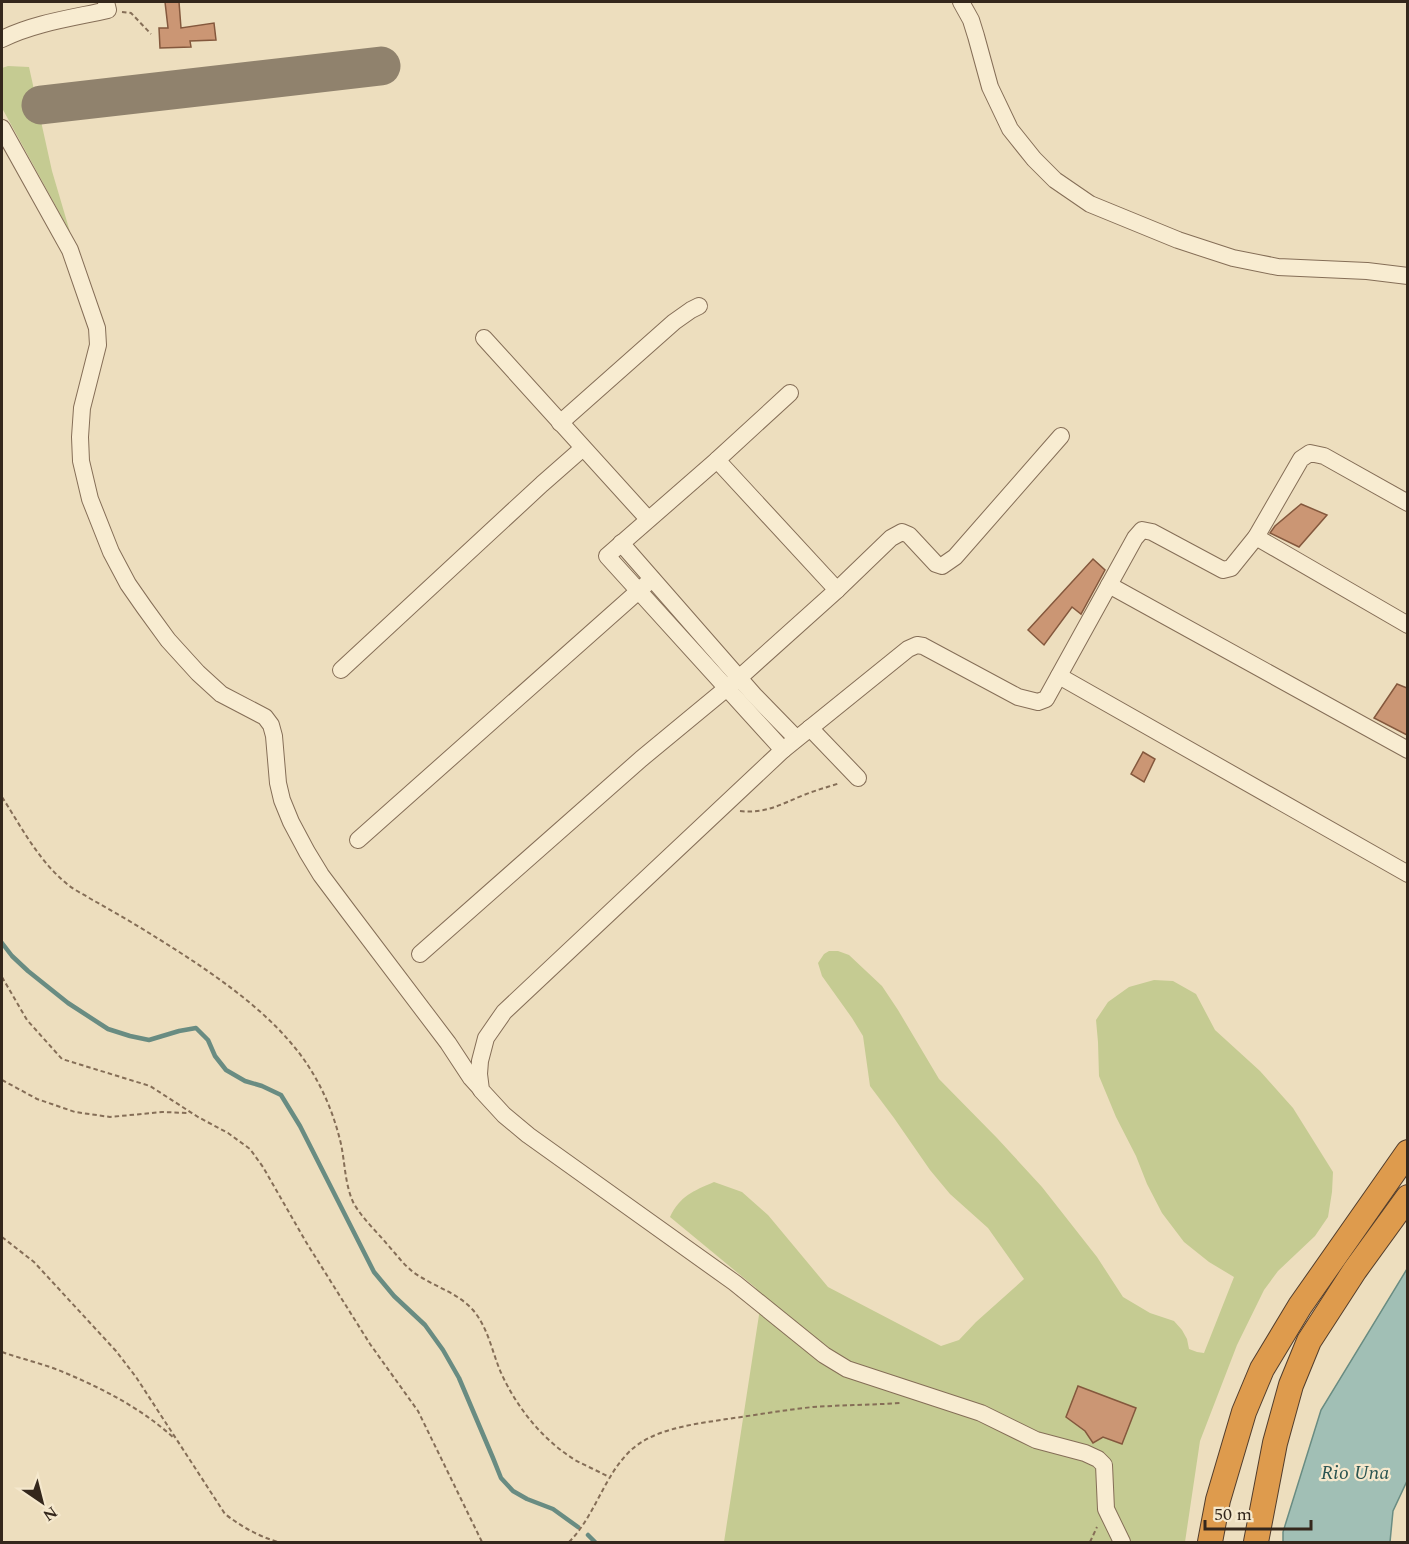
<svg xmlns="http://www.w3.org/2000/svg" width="1409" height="1544" font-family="Spectral,serif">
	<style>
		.green { fill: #c5cb92 }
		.water { fill: #a1bfb5; stroke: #698c82; stroke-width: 1.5 }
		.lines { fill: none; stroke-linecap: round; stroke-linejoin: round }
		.stream { stroke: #698c82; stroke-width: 4.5 }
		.taxiway { stroke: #90826d; stroke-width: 39 }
		.building { fill: #cb9674; stroke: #84583d; stroke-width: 1.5 }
		.minor-casing { stroke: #856e57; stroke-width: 18 }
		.highway-casing { stroke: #523d2c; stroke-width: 26 }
		.path { stroke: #856e57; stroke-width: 2; stroke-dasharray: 4.5 3; stroke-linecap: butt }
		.minor { stroke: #f8ecd1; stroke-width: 16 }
		.highway { stroke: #de9b4d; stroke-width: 24 }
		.labels { text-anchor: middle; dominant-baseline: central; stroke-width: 4.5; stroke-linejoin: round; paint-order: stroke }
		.water-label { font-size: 20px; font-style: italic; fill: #2b5451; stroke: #f5e8cd }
	</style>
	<rect width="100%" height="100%" fill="#eddebe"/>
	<!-- green -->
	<g class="green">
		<path d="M8,66L29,67L52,171L70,232L2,108V68Z"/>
		<path d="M829,951H838L849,955L882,986L898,1010L939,1079L997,1138L1042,1187L1097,1257L1123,1297L1150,1313L1174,1321L1182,1330L1187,1339L1189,1349L1197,1352L1204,1353L1234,1277L1209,1262L1184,1242L1162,1213L1147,1184L1136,1156L1116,1117L1099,1076L1098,1042L1096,1020L1108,1002L1129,987L1154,980L1173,981L1196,994L1215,1030L1260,1071L1293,1108L1333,1172L1332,1192L1328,1217L1315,1236L1278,1271L1264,1290L1237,1345L1200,1441L1185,1542H724L759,1315L756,1288L670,1217C680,1196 693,1191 714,1182L742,1192L768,1215L828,1287L941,1346L959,1340L976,1322L1024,1279L988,1228L950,1194L930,1170L894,1118L870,1086L863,1036L852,1018L822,976L818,963L824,954Z"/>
	</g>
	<!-- water -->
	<path class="water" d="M1407,1269V1481L1393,1511L1390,1542H1283V1532L1321,1410Z"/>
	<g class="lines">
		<!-- stream -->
		<g class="stream">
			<path d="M2,943L12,956L28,971L68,1003L108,1029L130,1036L149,1040L179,1031L196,1028L208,1040L215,1056L226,1070L245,1081L262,1086L281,1095L300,1126L374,1272L394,1296L425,1325L443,1350L459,1378L493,1458L501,1478L513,1491L527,1499L553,1509L578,1527"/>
			<path d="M588,1535L595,1542"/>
		</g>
		<!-- taxiway -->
		<path class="taxiway" d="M41,105L381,66"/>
	</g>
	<!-- building -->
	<g class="building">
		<path d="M165,2H179L181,28L214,23L216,40L190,41L191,47L160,48L159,28H168Z"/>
		<path d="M1301,504L1327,515L1299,547L1270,533L1275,526Z"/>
		<path d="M1093,559L1105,570L1081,614L1072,607L1044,645L1028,630Z"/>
		<path d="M1397,684L1407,688V735L1374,718Z"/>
		<path d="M1143,752L1155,759L1144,782L1131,774Z"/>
		<path d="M1078,1386L1136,1408L1122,1444L1103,1437L1093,1443L1085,1431L1066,1417Z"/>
	</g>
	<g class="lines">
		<!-- minor casing -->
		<g class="minor-casing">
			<g id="minor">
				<path d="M961,2L971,20L976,36L990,87L1010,129L1034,159L1055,180L1090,204L1178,240L1233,258L1278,267L1367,271L1408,276"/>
				<path d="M2,39C34,23 72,18 108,10L106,2"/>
				<path d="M2,128L70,250L97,328L98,345L82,408L80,437L81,461L90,499L111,552L128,584L144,607L168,640L198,673L221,694L265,717L271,725L274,736L278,783L282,800L291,822L307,852L321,875L348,911L448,1043L471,1078L480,1088"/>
				<path d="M484,338L648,519"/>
				<path d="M560,423L674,322L691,310L699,306"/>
				<path d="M717,460L837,590"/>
				<path d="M1256,537L1408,625"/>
				<path d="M621,543L754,695L796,738"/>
				<path d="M1109,585L1408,750"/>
				<path d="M341,670L542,484L583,448"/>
				<path d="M1059,676L1408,874"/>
				<path d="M810,728L858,778"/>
				<path d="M783,750L607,556L717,460L790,393"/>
				<path d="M358,840L652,579"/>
				<path d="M420,954L641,759L739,678L837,590L891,538L902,532L909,535L936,564L942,566L955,557L1061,436"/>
				<path d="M1122,1542L1106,1509L1104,1465L1098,1459L1085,1453L1036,1440L981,1413L847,1369L824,1355L735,1283L528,1135L504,1115L481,1090L479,1074L480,1061L486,1038L504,1012L783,750L908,649L917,645L923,646L1018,697L1038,702L1046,699L1135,538L1142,530L1152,532L1223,570L1231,568L1256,537L1301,459L1310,453L1324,456L1408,503"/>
			</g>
		</g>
		<!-- highway casing -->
		<g class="highway-casing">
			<g id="highway">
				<path d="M1210,1542L1218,1500L1244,1412L1262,1369L1300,1306L1408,1152"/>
				<path d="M1256,1542L1275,1443L1291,1385L1309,1341L1355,1270L1408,1197"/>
			</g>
		</g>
		<!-- path -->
		<g class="path">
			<path d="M122,12L131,13L151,34"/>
			<path d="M2,797C22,828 38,860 67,884C74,890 83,894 91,899C110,910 130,921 149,933C196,962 255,1000 291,1043C316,1072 332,1106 341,1144C345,1163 345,1186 354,1204C363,1219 376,1231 387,1244C396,1254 403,1264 413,1272C432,1286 457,1292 473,1310C489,1329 492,1353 502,1375C518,1409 543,1440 575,1460C586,1466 598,1471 609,1477"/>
			<path d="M740,811C766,814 781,804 804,795C816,790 828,787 840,783"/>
			<path d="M2,977L27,1020L62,1059L150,1086L198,1117L228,1133L250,1149L263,1167L306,1242L370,1344L418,1411L482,1542"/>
			<path d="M2,1080L37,1099L75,1112L110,1117L162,1112L189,1113"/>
			<path d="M2,1237L34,1262L116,1351L136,1377L225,1514C242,1527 258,1536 278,1542"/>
			<path d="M2,1352C22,1359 44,1364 63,1372C104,1389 142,1409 174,1438"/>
			<path d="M569,1542C595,1516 603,1478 629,1452C653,1428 696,1424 727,1419C756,1415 784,1410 813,1407C842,1405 871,1405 900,1403"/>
			<path d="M1090,1542L1097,1527"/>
		</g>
		<!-- minor -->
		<use href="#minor" class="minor"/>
		<!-- highway -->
		<use href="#highway" class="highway"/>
	</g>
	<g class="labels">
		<!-- water labels -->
		<g class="water-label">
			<text x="1355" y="1473">Rio Una</text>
		</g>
	</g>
	<!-- border -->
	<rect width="1409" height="1544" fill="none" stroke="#34271c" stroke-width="6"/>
	<!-- north arrow -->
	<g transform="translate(42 1502) rotate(145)" stroke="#f5e8cd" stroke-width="4.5" paint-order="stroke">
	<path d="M0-4.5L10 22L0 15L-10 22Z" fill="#34271c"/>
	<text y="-9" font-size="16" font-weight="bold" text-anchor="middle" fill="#34271c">N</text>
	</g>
	<!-- scale -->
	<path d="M1205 1520v9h106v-9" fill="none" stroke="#34271c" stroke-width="3"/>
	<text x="1214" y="1520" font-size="18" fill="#34271c" stroke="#f5e8cd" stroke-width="4.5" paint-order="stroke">50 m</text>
</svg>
